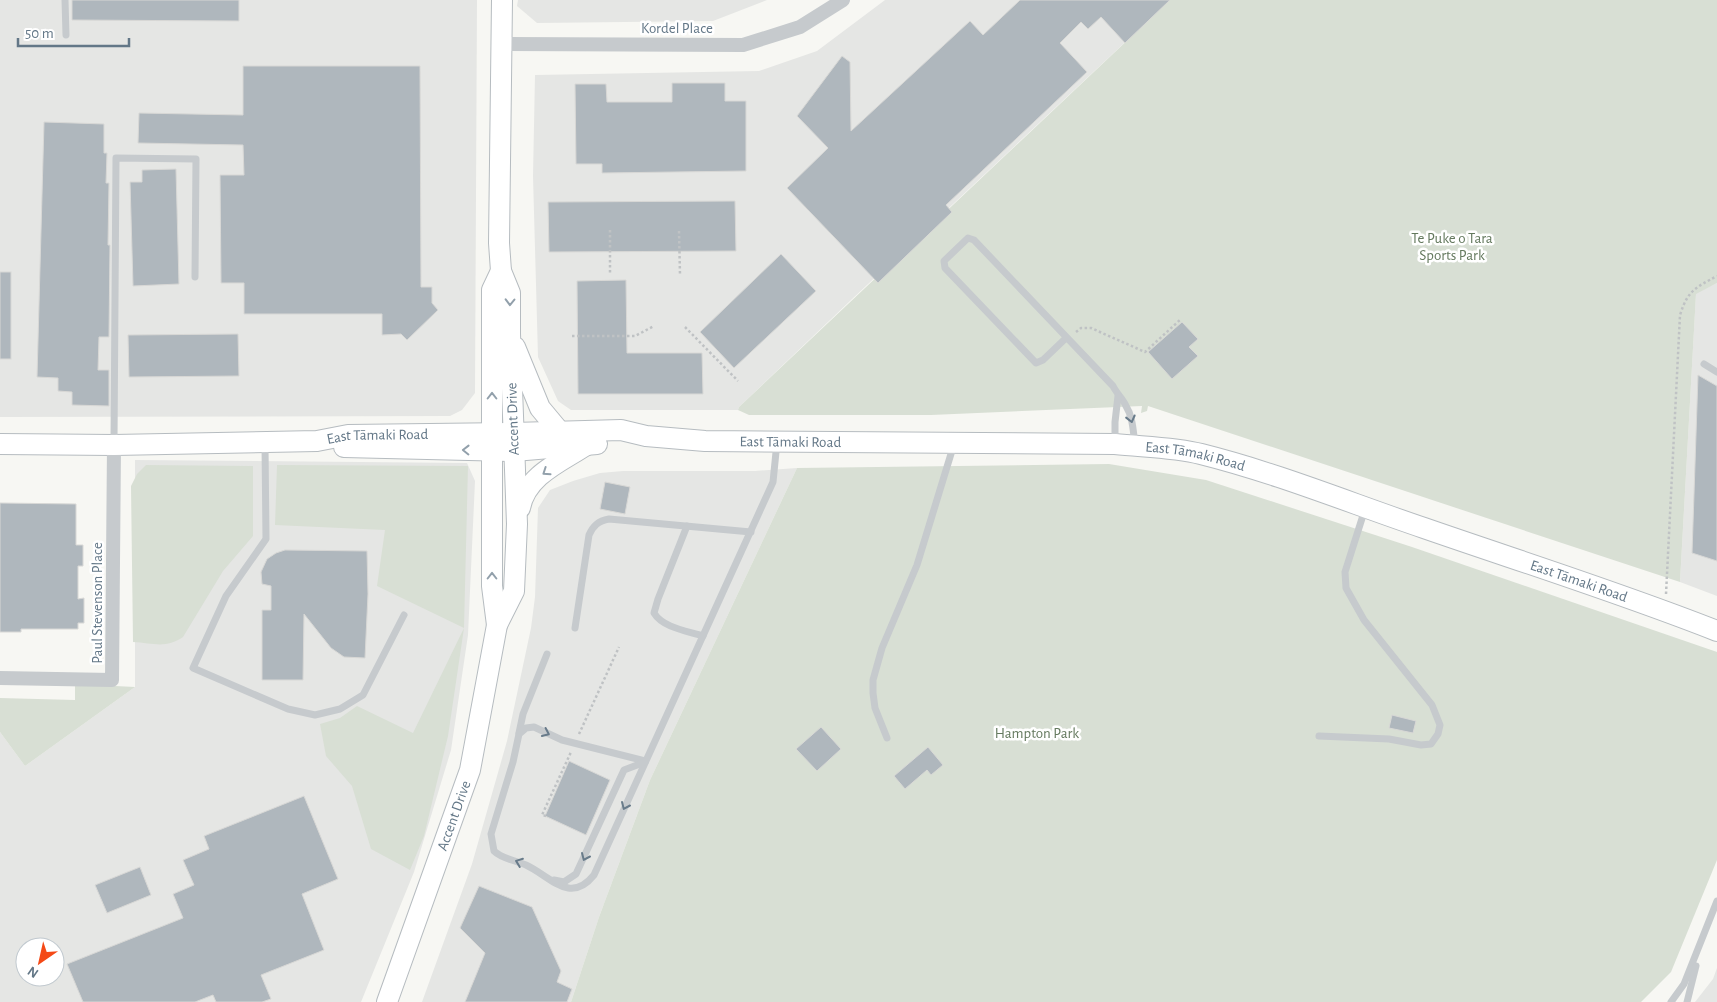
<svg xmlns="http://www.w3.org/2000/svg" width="1717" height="1002" font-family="'Alegreya Sans',sans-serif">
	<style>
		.built { fill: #e5e6e4; fill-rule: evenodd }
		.green { fill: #d8dfd4 }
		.building { fill: #afb7bd; stroke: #d8d8d6 }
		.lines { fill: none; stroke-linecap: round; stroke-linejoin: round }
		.secondary-casing { stroke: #b6bcc0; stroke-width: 22 }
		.path { stroke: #bfc2c4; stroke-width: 2.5; stroke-dasharray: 2.5 2.5; stroke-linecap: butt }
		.lane { stroke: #c6cacd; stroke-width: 7 }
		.street { stroke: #c6cacd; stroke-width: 14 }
		.secondary { stroke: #fff; stroke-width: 20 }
		.oneway { stroke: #92a0ab }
		.oneway2 { stroke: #687b8a }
		.labels { text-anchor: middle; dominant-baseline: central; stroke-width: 5; stroke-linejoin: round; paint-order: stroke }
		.street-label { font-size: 15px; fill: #637787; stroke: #fff }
		.park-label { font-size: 15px; fill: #64795e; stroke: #fff }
	</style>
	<rect width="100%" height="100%" fill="#f7f7f3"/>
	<!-- built -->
	<g class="built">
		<path d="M0,0H477L475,393L462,410L450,416L0,417Z"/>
		<path d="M518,0H767L713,21L537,23L517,6Z"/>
		<path d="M885,0H1170L850,301L739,407L738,410H571L558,401L538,357L533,176L535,75L759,71L817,51Z"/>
		<path d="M1717,283V596L1680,582L1696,293Z"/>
		<path d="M135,460L467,463L475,481L468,635L451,750L414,872L361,1002H0V732L25,766L135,687ZM25,947H55V977H25Z"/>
		<path d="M797,468L650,780L599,917L571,1002H422L472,864L507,741L531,628L535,597L538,508L550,490L573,481L600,473L623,471H755Z"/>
		<path d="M1717,968V1002H1695L1713,979Z"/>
	</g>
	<!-- green -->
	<g class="green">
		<path d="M1170,0H1717V283L1696,294L1680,582L1148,406L1147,411L1141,413L1142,406L931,415H749L738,410L739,407Z"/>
		<path d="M1109,464L1206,480L1412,547L1717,652V860L1671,972L1641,1002H571L599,917L650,780L797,468Z"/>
		<path d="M146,465L253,466V536L223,571L183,637C166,649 153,643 133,642L131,486L137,474Z"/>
		<path d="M277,465L468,466L464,628L448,736L424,836L410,870L371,849L352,786L326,756L320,724L340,718L357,706L413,733L464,628L377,586L385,530L275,525Z"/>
		<path d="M75,684L135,687L25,766L0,732V698L75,700Z"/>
	</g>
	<!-- building -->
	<g class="building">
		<path d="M72,0H239V21L72,20Z"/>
		<path d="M1020,0H1170L1125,43L1101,17L1088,29L1081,22L1060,43L1087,72L946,205L952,212L878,283L787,188L828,148L797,116L842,56L850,62L851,131L970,21L983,35Z"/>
		<path d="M243,66H420L421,287H432V303L438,310L407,340L401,334L382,335V314H244V283H221L220,175H244L243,145L138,143L139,113L243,115Z"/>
		<path d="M672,83H725V101H746V171L602,173V164H576L575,84H606L607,102H672Z"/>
		<path d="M44,122L104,124V153H107L106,183H109L108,245H110L109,337H99L98,370H109V406L72,405V392L58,391V378L37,377Z"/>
		<path d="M176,169L179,284L133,286L130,182H142V170Z"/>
		<path d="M735,201L736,251L549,252L548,202Z"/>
		<path d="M781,254L816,291L734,368L700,332Z"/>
		<rect x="0" y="272" width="11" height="87"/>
		<path d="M626,280L627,353H702L703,394H578L577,281Z"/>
		<path d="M1182,322L1198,339L1189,347L1198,356L1172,379L1148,352Z"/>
		<path d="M238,334L239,376L129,377L128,335Z"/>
		<path d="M1698,375L1717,386V561L1692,553Z"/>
		<path d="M605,482L630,487L625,514L600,509Z"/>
		<path d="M0,503L76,504V545H83V566H78V599L84,598V623H78V629H21V632H0Z"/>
		<path d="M285,550L367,551L368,594L365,658L344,657L331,648L304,614L303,680H262V610H271V586L262,584L261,572L267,559L276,553Z"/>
		<path d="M1392,715L1416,721L1413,733L1389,728Z"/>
		<path d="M821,727L841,749L817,771L796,749Z"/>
		<path d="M928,747L943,765L931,775L927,770L905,789L894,776Z"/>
		<path d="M569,761L610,780L586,835L545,816Z"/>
		<path d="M304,796L338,879L302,894L324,950L261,975L271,999L262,1002H216L213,995L195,1002H83L67,964L183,918L173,894L194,885L183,860L209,849L204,836Z"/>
		<path d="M140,867L151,895L107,913L95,885Z"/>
		<path d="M479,886L532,907L561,971L557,982L572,989L567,1002H465L485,953L460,928Z"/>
	</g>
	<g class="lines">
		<!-- secondary casing -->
		<g class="secondary-casing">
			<g id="secondary">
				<path d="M515,347L540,408L560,432"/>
				<path id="s1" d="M0,444L114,445L317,441L348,435L513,433L621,430L646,436L705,441L1115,444C1143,447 1174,447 1201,454C1277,473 1350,503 1424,528C1522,562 1621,593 1717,631"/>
				<path d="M344,447L514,451L597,444"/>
				<path d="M520,508C526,476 560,462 585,446"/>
				<path d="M497,625L492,586V290L501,271"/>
				<path id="s2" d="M387,1002L470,770L497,625L514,591L517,524L510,334V293L501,271L499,243L502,0"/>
			</g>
		</g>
		<!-- path -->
		<g class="path">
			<path d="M610,230V274"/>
			<path d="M679,231L680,275"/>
			<path d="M685,327L738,381"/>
			<path d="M1076,332L1081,328H1091L1145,352L1181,319"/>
			<path d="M572,336H635L654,326"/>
			<path d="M1666,594L1680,315C1688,290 1695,288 1717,276"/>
			<path d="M579,734L619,647"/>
			<path d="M546,816L542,815L571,752"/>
		</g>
		<!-- lane -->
		<g class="lane">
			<path d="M65,0L66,35"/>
			<path d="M1066,338L1043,360L1036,363L945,268L944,261L968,238L974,240L1113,386C1117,394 1123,399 1126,406C1133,417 1133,431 1135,444"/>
			<path d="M1704,364L1717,372"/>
			<path d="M114,442L116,158L196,159L195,277"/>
			<path d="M1115,443V422L1118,396"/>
			<path d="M265,445L266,539L226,596L193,668L288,709L315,715L340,709L363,695L404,615"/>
			<path d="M687,526L658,599L654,613C663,628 688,631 703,636"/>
			<path d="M575,628L589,535C593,526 598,521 609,519L751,532"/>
			<path d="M519,733L523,714L547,654"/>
			<path d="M1319,736L1389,739L1421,745L1431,744L1438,734L1440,725L1432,705L1364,620L1346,588L1345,572L1365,509"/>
			<path d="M887,738L875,708L873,693V680L882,648L917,565L954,444"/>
			<path d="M645,761L562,740L534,727L526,728L519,734L513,762L491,834L494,851C502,859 515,860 526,865C550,876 570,905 594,875L773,482L777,442"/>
			<path d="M554,880L564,882L576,874L624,770L645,762"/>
			<path d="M1671,1002L1684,984L1717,901"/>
			<path d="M1687,1002L1696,966"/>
		</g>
		<!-- street -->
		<g class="street">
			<path d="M502,44L743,45L800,27L843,0"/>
			<path d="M0,678L112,680L114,445"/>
		</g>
		<!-- secondary -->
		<use href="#secondary" class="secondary"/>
	</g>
	<!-- one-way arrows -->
	<defs><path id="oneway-chevron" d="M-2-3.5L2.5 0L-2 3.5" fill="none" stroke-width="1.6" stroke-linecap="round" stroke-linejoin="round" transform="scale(1.25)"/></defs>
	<g class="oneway">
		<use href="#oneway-chevron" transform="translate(510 302) rotate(91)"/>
		<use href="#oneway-chevron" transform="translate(492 396) rotate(-90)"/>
		<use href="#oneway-chevron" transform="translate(466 450) rotate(-179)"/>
		<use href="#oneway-chevron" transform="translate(546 472) rotate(146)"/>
		<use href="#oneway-chevron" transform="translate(492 576) rotate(-90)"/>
	</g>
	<g class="oneway2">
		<use href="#oneway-chevron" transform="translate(1131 419) rotate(76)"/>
		<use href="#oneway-chevron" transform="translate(546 733) rotate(25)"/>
		<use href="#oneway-chevron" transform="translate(625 806) rotate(114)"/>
		<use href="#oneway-chevron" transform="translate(585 857) rotate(114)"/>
		<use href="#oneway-chevron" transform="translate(519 862) rotate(-159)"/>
	</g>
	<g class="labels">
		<!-- street labels -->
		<g class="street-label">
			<text x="677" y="28">Kordel Place</text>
			<text transform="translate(513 419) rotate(-92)">Accent Drive</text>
			<text stroke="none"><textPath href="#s1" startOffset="378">East Tāmaki Road</textPath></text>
			<text stroke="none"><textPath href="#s1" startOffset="792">East Tāmaki Road</textPath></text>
			<text stroke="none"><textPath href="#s1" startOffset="1198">East Tāmaki Road</textPath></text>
			<text stroke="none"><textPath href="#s1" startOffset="1602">East Tāmaki Road</textPath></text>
			<text transform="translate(97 603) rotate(-90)">Paul Stevenson Place</text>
			<text stroke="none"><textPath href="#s2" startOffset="198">Accent Drive</textPath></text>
		</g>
		<!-- park labels -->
		<g class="park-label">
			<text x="1452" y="238">Te Puke o Tara<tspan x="1452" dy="17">Sports Park</tspan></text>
			<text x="1037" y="733">Hampton Park</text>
		</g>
	</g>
	<!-- north arrow -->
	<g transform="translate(40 962) rotate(214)"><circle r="24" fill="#ffffff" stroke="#c1c9cf"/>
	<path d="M0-4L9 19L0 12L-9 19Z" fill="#f44916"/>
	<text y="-8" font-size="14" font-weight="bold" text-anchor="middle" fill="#637787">N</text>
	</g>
	<!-- scale -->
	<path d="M18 38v8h111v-8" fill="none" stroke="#637787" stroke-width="2.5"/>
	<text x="25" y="38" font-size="15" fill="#637787" stroke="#ffffff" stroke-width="4" paint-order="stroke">50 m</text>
</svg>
